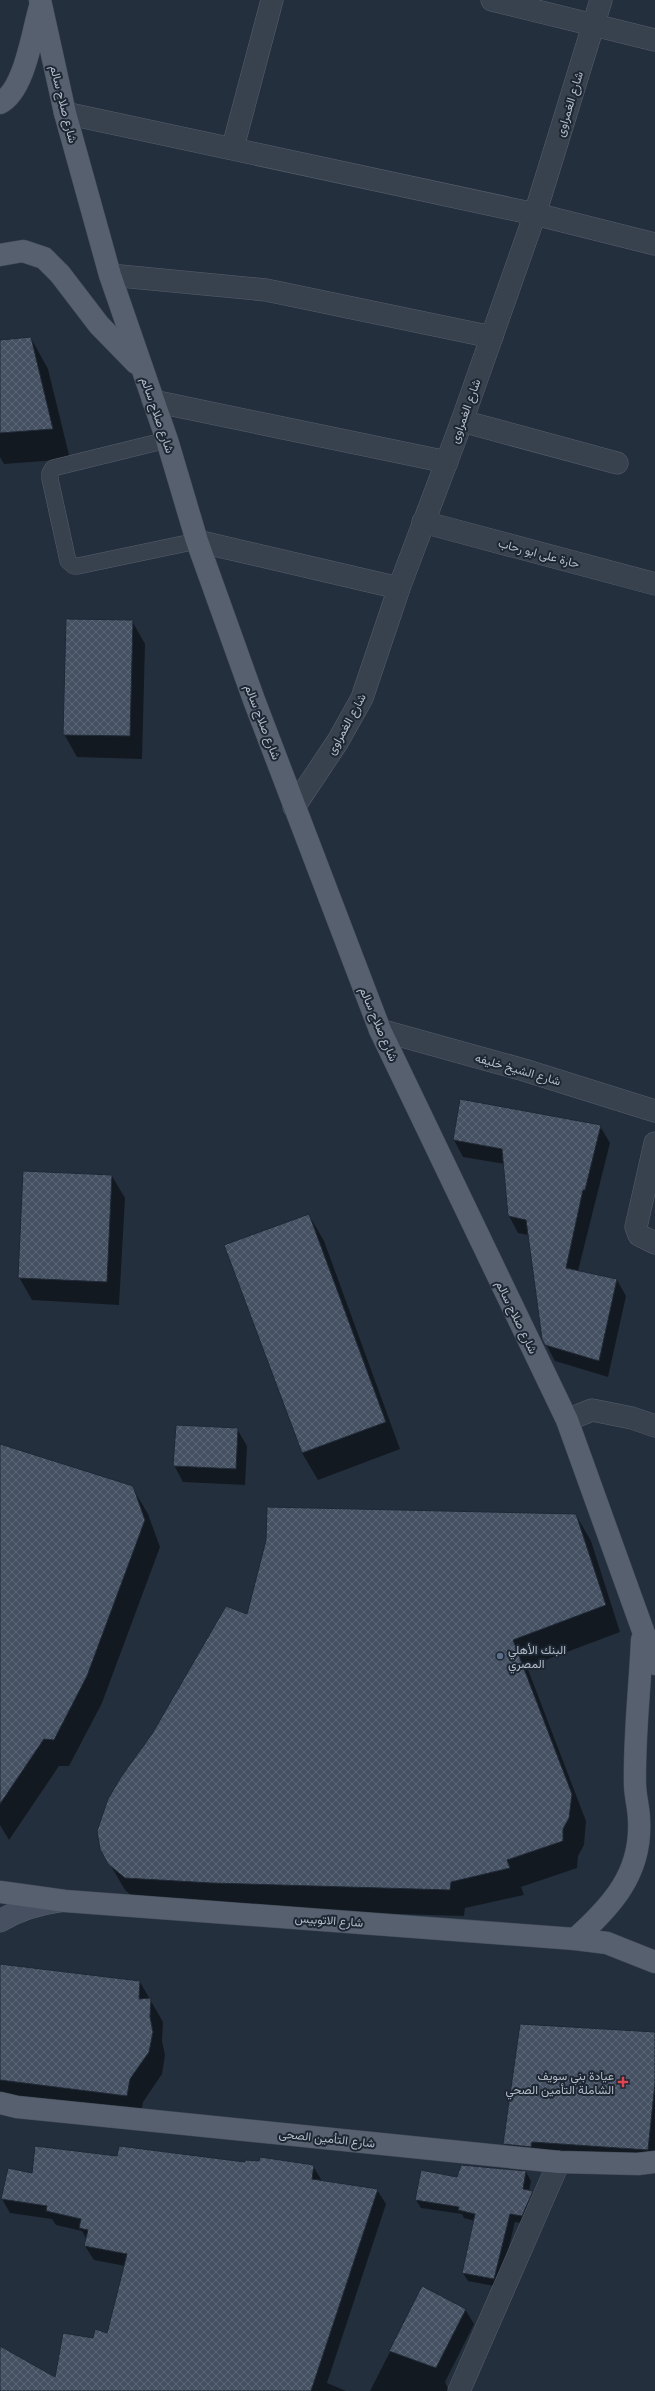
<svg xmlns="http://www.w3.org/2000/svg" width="655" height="2391" font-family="Montserrat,Vazirmatn,sans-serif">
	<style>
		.shadow { fill: #0007 }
		.building { fill: url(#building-cross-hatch); stroke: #1f2835 }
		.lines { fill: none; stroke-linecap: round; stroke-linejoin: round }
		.service-casing { stroke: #565f6c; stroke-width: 17 }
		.minor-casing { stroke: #565f6c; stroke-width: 23 }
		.secondary-casing { stroke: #565f6c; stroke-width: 23 }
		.primary-casing { stroke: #414a57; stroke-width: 23 }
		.service { stroke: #38414e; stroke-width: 16 }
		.minor { stroke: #38414e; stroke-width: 22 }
		.secondary { stroke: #465061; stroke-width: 22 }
		.primary { stroke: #56606e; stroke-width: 22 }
		.service-dot { fill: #5c6f8a; stroke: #1d2633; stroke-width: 1.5 }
		.health-dot { fill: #e0444e; stroke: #1d2633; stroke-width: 1.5 }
		.labels { text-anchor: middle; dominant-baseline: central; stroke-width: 4; stroke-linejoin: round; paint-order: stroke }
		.street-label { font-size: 12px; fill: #b4bcc9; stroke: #1d2633 }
		.poi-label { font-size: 12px; fill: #b4bcc9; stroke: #1d2633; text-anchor: start }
	</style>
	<defs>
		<pattern id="building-cross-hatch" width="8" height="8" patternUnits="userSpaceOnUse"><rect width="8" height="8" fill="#455162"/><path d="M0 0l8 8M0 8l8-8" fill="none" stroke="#5d6877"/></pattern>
	</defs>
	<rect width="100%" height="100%" fill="#242f3e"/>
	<!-- shadow -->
	<g class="shadow">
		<path d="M31,338L48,369L70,459L4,464L0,457V341Z"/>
		<path d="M132,621L145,644L142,759L77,757L64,734Z"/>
		<path d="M461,1101L600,1126L610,1143L578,1271L617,1280L626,1296L608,1377L555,1361L546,1344L529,1235L518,1233L509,1216L505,1164L463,1157L454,1140Z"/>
		<path d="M112,1176L125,1198L119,1305L32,1300L19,1277Z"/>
		<path d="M309,1215L324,1241L400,1449L318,1480L302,1453L225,1246Z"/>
		<path d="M237,1429L247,1446L245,1485L183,1482L174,1465Z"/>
		<path d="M0,1446L132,1487L148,1514L160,1547L102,1703L69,1766H59L9,1840L0,1825Z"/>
		<path d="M576,1515L591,1541L620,1632L527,1667L586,1821L584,1845L578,1856L577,1868L521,1887L524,1895L465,1908L464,1916L227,1909L141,1904L125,1890L101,1849L247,1615Z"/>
		<path d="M0,1965L140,1982L163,2022L162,2041L165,2055L162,2074L143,2102L140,2119L0,2100Z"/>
		<path d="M655,2033V2172L517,2166L504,2144Z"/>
		<path d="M118,2157L313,2166L322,2181L377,2190L386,2204L327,2383L346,2391H0V2347L56,2378L94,2340L107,2334L125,2266L94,2260L85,2246L87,2240L82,2231L56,2225L52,2219L10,2213L2,2199L33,2174Z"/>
		<path d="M526,2172L531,2181L529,2191L532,2192L537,2201L527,2224L515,2222L499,2287L468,2281L463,2273L475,2221L464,2218L462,2214L421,2208L416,2200L458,2178Z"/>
		<path d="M423,2287L465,2309L474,2324L445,2382L449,2391H370Z"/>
	</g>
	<!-- building -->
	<g class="building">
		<path d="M31,337L53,429L0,433V340Z"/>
		<path d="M66,619L133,620L130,736L63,735Z"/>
		<path d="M460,1099L601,1125L585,1190H583L566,1268L617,1279L599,1361L545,1345L542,1339L526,1220L508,1216L502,1149L453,1140Z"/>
		<path d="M23,1171L112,1175L107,1282L18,1278Z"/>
		<path d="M309,1214L386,1422L302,1453L224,1245Z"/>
		<path d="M176,1425L238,1428L236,1469L173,1466Z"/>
		<path d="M0,1444L133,1486L145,1520L87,1676L54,1740L44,1739L0,1804Z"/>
		<path d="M267,1507L576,1514L606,1605L513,1640L572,1794L569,1818L563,1829V1841L507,1860L510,1868L451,1882L450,1890L212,1883L125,1878L108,1864L100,1849L97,1831L108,1799L121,1777L152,1734L226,1606L247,1614L266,1540Z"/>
		<path d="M0,1964L140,1981L139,1999L151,1998L150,2017L153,2032L149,2052L130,2079L127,2096L0,2080Z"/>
		<path d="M520,2024L655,2032V2083L648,2150L532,2142L531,2147L503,2144Z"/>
		<path d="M35,2146L117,2156L119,2146L245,2162V2160L259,2161L260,2157L314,2165L312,2179L378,2189L311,2391H0V2346L55,2377L63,2333L93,2338L95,2329L107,2333L127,2254L84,2246L88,2230L79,2228L81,2219L46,2211L47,2206L1,2199L8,2168L32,2173Z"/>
		<path d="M461,2165L526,2171L523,2189L533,2191L522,2216L510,2214L494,2279L462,2273L475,2214L458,2210L459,2207L415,2200L421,2170L457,2177Z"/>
		<path d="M422,2286L466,2309L436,2368L389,2351Z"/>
	</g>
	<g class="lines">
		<!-- service casing -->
		<g class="service-casing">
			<path id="service" d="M167,440L53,468L50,473V479L68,561L74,566H78L197,541"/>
		</g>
		<!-- minor casing -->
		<g class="minor-casing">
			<g id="minor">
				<path d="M492,0L655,40"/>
				<path d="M65,113L535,214L655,244"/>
				<path d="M233,147L272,0"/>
				<path d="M110,275L266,290L492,337"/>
				<path d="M153,401L447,462"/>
				<path d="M462,421L617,463"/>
				<path d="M423,522L655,584"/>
				<path d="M197,541L399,588"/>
				<path d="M294,807L338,741L362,698L399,588L462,421L535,214L601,0"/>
				<path d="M380,1030L524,1070L655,1111"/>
				<path d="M655,1143L636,1227L639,1235L655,1243"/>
				<path d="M567,1420L592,1410L632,1418L655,1426"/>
				<path d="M459,2391L559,2162"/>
			</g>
		</g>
		<!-- secondary casing -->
		<g class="secondary-casing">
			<path id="secondary" d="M0,1921C19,1909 37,1904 59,1901"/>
		</g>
		<!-- primary casing -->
		<g class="primary-casing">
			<g id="primary">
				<path d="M40,0L65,113L110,275L167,440L197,541L254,700L380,1030L567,1420L655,1664"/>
				<path d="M0,103C25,90 32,33 40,7"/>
				<path d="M0,255L23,251L44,258L60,274L99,325L136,363"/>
				<path d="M0,1892L65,1901L575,1939L607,1943L655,1962"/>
				<path d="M575,1939C612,1906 642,1873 639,1820C639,1808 635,1796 635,1784C634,1736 640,1688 642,1640"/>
				<path d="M0,2103L17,2107L559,2162L638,2164L655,2162"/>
			</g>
		</g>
		<!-- service -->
		<use href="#service" class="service"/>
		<!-- minor -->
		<use href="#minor" class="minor"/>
		<!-- secondary -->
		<use href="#secondary" class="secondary"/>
		<!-- primary -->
		<use href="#primary" class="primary"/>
	</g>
	<!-- markers -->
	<circle class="service-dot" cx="500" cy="1656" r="4"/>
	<path class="health-dot" d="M621 2076h4v4h4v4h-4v4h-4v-4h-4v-4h4z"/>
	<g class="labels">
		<!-- street labels -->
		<g class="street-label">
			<text transform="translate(64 104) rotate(76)">شارع صلاح سالم</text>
			<text transform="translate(569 104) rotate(-73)">شارع الغمراوى</text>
			<text transform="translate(465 411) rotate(-70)">شارع الغمراوى</text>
			<text transform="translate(158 415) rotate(71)">شارع صلاح سالم</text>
			<text transform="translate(539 553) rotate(15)">حارة على ابو رحاب</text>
			<text transform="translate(263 722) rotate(69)">شارع صلاح سالم</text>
			<text transform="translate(346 724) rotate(-61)">شارع الغمراوى</text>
			<text transform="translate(379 1024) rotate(67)">شارع صلاح سالم</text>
			<text transform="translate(518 1069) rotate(16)">شارع الشيخ خليفه</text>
			<text transform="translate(517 1317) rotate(64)">شارع صلاح سالم</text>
			<text transform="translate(329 1920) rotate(4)">شارع الاتوبيس</text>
			<text transform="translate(327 2138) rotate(6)">شارع التأمين الصحى</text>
		</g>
		<!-- poi labels -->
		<g class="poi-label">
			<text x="508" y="1649">البنك الأهلي<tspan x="508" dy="14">المصري</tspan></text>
			<text x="614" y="2075" text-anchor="end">عيادة بني سويف<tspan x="614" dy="14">الشاملة التأمين الصحي</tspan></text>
		</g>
	</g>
</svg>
